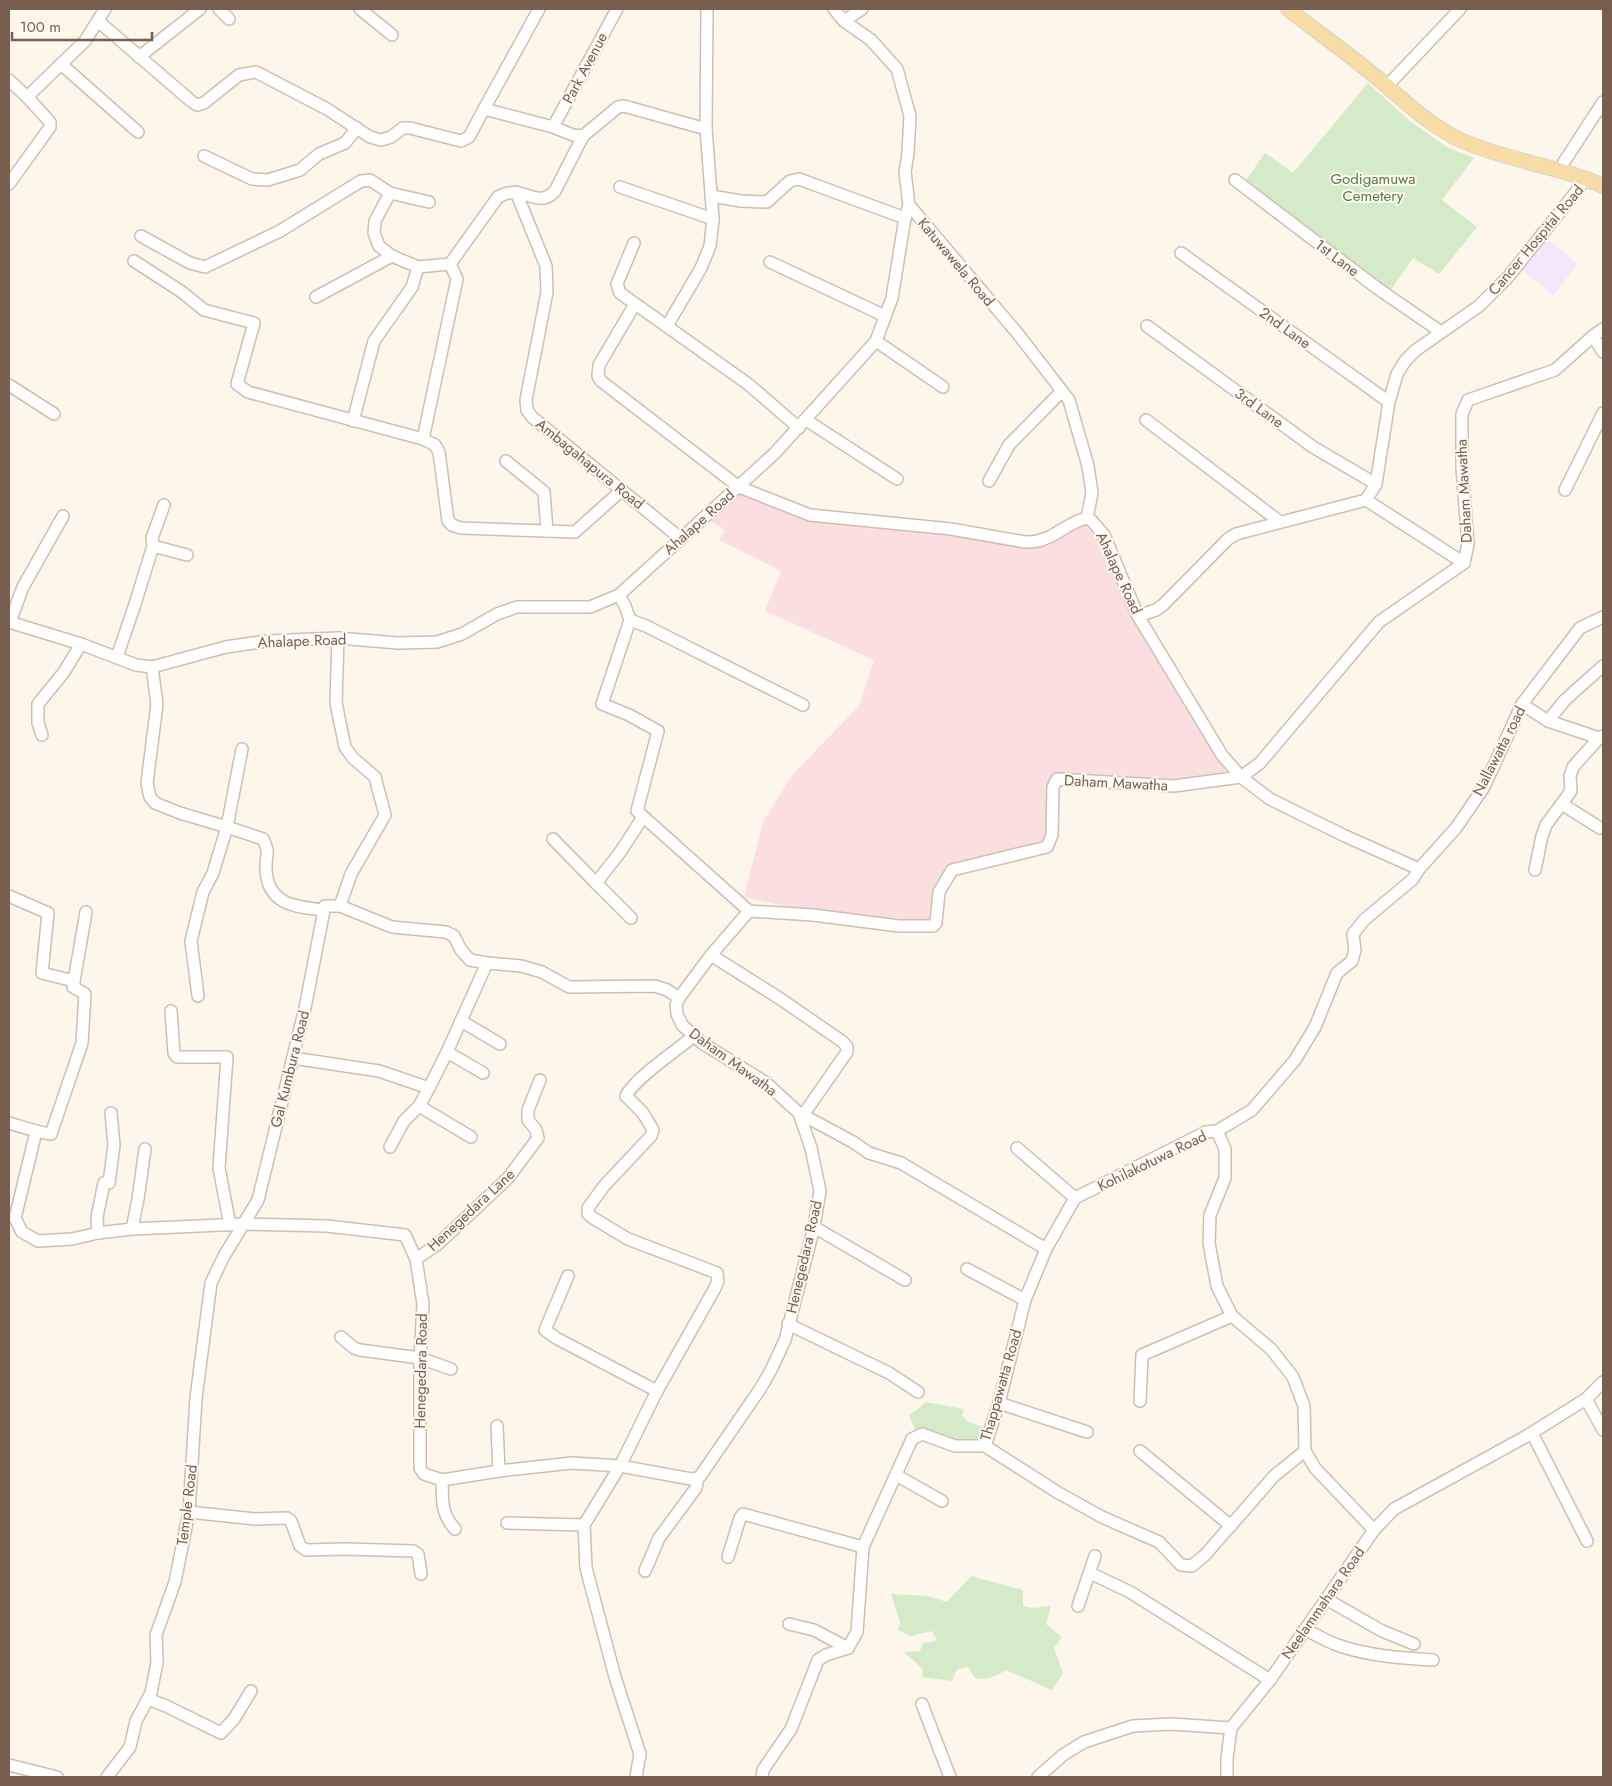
<svg xmlns="http://www.w3.org/2000/svg" width="1612" height="1786" font-family="Jost,sans-serif">
	<style>
		.education { fill: #f3e7f9 }
		.medical { fill: #fadee0 }
		.green { fill: #d5eac9 }
		.lines { fill: none; stroke-linecap: round; stroke-linejoin: round }
		.minor-casing { stroke: #cebfb0; stroke-width: 14 }
		.major-casing { stroke: #d9d2cd; stroke-width: 16 }
		.minor { stroke: #fff; stroke-width: 11 }
		.major { stroke: #f8dca6; stroke-width: 14 }
		.labels { text-anchor: middle; dominant-baseline: central; stroke-width: 4; stroke-linejoin: round; paint-order: stroke }
		.street-label { font-size: 15px; fill: #775e4e; stroke: #fefaf1 }
		.park-label { font-size: 15px; fill: #547c46; stroke: #fefaf1 }
	</style>
	<rect width="100%" height="100%" fill="#fcf6eb"/>
	<!-- education -->
	<path class="education" d="M1547,239L1578,264L1553,295L1522,270Z"/>
	<!-- medical -->
	<path class="medical" d="M740,490L812,519L1047,547L1089,522L1101,532L1197,722L1228,775L1153,784L1054,776L1047,833L1041,844L947,867L934,894L931,917L928,921L797,909L744,897L763,822L793,774L859,706L874,660L765,611L781,571L719,540L725,530L708,519Z"/>
	<!-- green -->
	<g class="green">
		<path d="M1368,83L1410,121L1447,147L1474,158L1442,200L1477,227L1439,274L1413,258L1391,290L1246,180L1265,153L1293,173Z"/>
		<path d="M926,1402L964,1409L962,1416L968,1422L987,1428L981,1441L954,1443L917,1433L909,1416Z"/>
		<path d="M971,1576L1023,1590V1606L1033,1608L1051,1606L1046,1624L1062,1637L1054,1648L1063,1673L1052,1690L1006,1670C996,1676 987,1681 975,1678L968,1667L957,1669L952,1681L922,1677L923,1669L904,1652L920,1651L923,1643L937,1641L932,1631L911,1636L898,1630L900,1622L891,1594L927,1596L947,1602Z"/>
	</g>
	<g class="lines">
		<!-- minor casing -->
		<g class="minor-casing">
			<g id="minor">
				<path d="M219,9L229,19"/>
				<path d="M360,9L392,35"/>
				<path d="M539,9L484,109L553,127L573,135L583,136L618,107L624,106L706,129"/>
				<path d="M834,9L844,21L871,40L897,69L910,116L908,153L905,172L909,205L1018,334L1069,400L1088,466L1092,493L1087,518"/>
				<path d="M98,21L191,101L197,105L204,103L239,75L256,72L327,109L370,137L381,140L391,137L403,128H410L461,141L469,137L484,109"/>
				<path d="M844,21L862,9"/>
				<path d="M139,57L200,9"/>
				<path d="M61,64L138,132"/>
				<path d="M9,80L27,97"/>
				<path d="M1387,86L1460,9"/>
				<path d="M553,127L617,9"/>
				<path d="M204,156L252,179L268,180L300,170L319,154L345,143L357,128"/>
				<path d="M1561,170L1564,162L1603,102"/>
				<path d="M1235,180L1377,288L1441,332"/>
				<path d="M9,184L50,127V122L27,97L85,41L105,9"/>
				<path d="M620,187L713,219"/>
				<path d="M516,192L546,266L547,292L526,400L527,410L532,417L680,538"/>
				<path d="M390,193L375,221L374,233L379,246L392,256L418,267L450,264L498,197C523,182 537,211 555,191L583,136"/>
				<path d="M711,196L741,201L767,202L790,181L799,179L905,218"/>
				<path d="M141,236L190,263L205,267L280,231L361,181L370,180L390,193L429,202"/>
				<path d="M634,243L617,284L620,293L748,384L799,428"/>
				<path d="M1181,253L1389,402"/>
				<path d="M134,261L182,292L204,310L254,323L237,384L248,392L423,439"/>
				<path d="M770,262L885,316"/>
				<path d="M450,264L457,279L423,439L435,445L439,452L448,521L452,525L461,528L575,532L622,490"/>
				<path d="M316,297L392,256"/>
				<path d="M635,304L599,365L598,376L601,381L739,487L810,515L951,529L1025,542C1053,543 1062,524 1087,518L1092,521L1104,535L1138,616L1222,755L1241,777L1270,799L1345,836L1419,869"/>
				<path d="M667,326L701,268L710,246L713,219L706,129L707,9"/>
				<path d="M1147,326L1313,447L1376,484"/>
				<path d="M1593,336L1603,352"/>
				<path d="M876,341L943,387"/>
				<path d="M9,385L54,414"/>
				<path d="M806,420L897,479"/>
				<path d="M1146,420L1280,522"/>
				<path d="M353,421L374,341L412,287L418,267"/>
				<path d="M506,461L544,492L547,531"/>
				<path d="M989,481L1009,445L1062,391"/>
				<path d="M1565,490L1603,413"/>
				<path d="M1366,500L1464,563"/>
				<path d="M153,546L187,555"/>
				<path d="M619,595L625,606L630,620L602,704L629,715L658,731L637,811L749,911"/>
				<path d="M1138,616L1156,610L1163,605L1228,539L1236,534L1366,500L1376,484L1389,402L1397,374L1405,361L1416,350L1479,306L1508,277L1587,178"/>
				<path d="M630,620L646,626L803,705"/>
				<path d="M9,622L81,644L136,665L152,667L226,647L267,641L338,638L398,643L437,642L462,634L497,614L517,607H590L619,595L775,453L876,341L892,298L905,218L909,205"/>
				<path d="M10,622L23,587L63,516"/>
				<path d="M338,638L336,703L345,747L353,758L375,777L385,815L351,874L340,906"/>
				<path d="M117,657L135,604L153,546L152,538L164,505"/>
				<path d="M152,667L157,704L147,783L150,797L155,803L180,813L227,827L263,839C271,856 265,854 266,870C268,905 296,907 324,910L325,906H340L392,927L446,932L454,936L461,950L470,960L487,963L447,1052L429,1088L419,1106L404,1121L390,1147"/>
				<path d="M1522,704L1548,721L1599,738L1603,736"/>
				<path d="M1548,721L1565,700L1603,666"/>
				<path d="M42,735L38,723V704L64,672L81,644"/>
				<path d="M1562,804L1600,828"/>
				<path d="M553,839L596,883L621,851L643,817"/>
				<path d="M1535,870L1542,836L1546,825L1571,791L1570,776L1573,767L1599,738"/>
				<path d="M596,883L631,918"/>
				<path d="M9,896L48,913L42,973L74,981L73,987L85,994L82,1043L51,1134C36,1132 23,1127 9,1123"/>
				<path d="M711,955L782,1000L843,1042L847,1047V1052L803,1115"/>
				<path d="M487,963L521,966L542,972L569,987L655,986L667,990L679,998"/>
				<path d="M74,981L86,912"/>
				<path d="M198,996L191,941L203,892L213,873L227,827L242,749"/>
				<path d="M171,1011L174,1053L177,1057H227L219,1168L230,1225"/>
				<path d="M461,1021L500,1044"/>
				<path d="M447,1052L483,1073"/>
				<path d="M293,1058L379,1071L429,1088"/>
				<path d="M419,1106L471,1137"/>
				<path d="M1217,1131L1252,1110L1295,1060L1315,1027L1337,973L1352,961L1355,950L1353,934L1364,920L1413,879L1419,869L1456,828L1484,787L1522,704L1580,628L1603,617"/>
				<path d="M36,1132L15,1218L22,1232L38,1241L72,1239L98,1233L132,1229L243,1224L327,1226L405,1235L416,1259L423,1304L420,1358V1468L424,1474L442,1480L499,1471L572,1463L620,1466L691,1479L698,1478L701,1475L760,1389L770,1372L785,1340L814,1227L820,1191L811,1148L799,1113"/>
				<path d="M1017,1148L1075,1198"/>
				<path d="M814,1227L905,1280"/>
				<path d="M132,1229L138,1199L145,1149"/>
				<path d="M98,1233L97,1217L104,1183H109L114,1145L111,1113"/>
				<path d="M1046,1249L1075,1198L1206,1132L1217,1131L1225,1149V1178L1210,1215L1209,1243L1217,1286L1232,1316L1271,1349L1293,1377L1304,1406L1305,1451L1315,1468L1374,1530"/>
				<path d="M416,1259L438,1244L508,1178L538,1138L536,1130L528,1120V1110L540,1080"/>
				<path d="M967,1269L1025,1300"/>
				<path d="M568,1276L545,1330L556,1338L657,1391"/>
				<path d="M788,1324L889,1373L918,1392"/>
				<path d="M341,1337L354,1348L360,1350L420,1358L451,1369"/>
				<path d="M1586,1399L1603,1430"/>
				<path d="M1140,1401L1142,1355L1232,1316"/>
				<path d="M999,1403L1087,1432"/>
				<path d="M497,1426L499,1471"/>
				<path d="M1532,1433L1587,1541"/>
				<path d="M985,1446L1057,1492L1102,1517L1159,1542L1181,1565L1192,1566L1205,1555L1274,1476L1305,1451"/>
				<path d="M1140,1451L1231,1526"/>
				<path d="M896,1475L942,1501"/>
				<path d="M442,1480C443,1501 440,1512 455,1529"/>
				<path d="M189,1512L255,1519L287,1518L291,1521L300,1546L306,1550L345,1549L413,1551L418,1554L421,1574"/>
				<path d="M507,1523L584,1525"/>
				<path d="M728,1557L740,1518L743,1514L863,1547L912,1439L922,1434L955,1446H985L999,1403L1025,1300L1046,1249L901,1163L869,1153L853,1142L799,1113L765,1082L702,1043L682,1025L677,1014L676,1005L679,998L711,955L749,911L813,915L899,926H933L936,923L939,892L952,870L1047,847L1052,835L1053,787L1057,779L1174,786L1241,777L1260,763L1379,622L1464,563L1468,544L1462,468V414L1468,400L1555,370L1593,336L1603,329"/>
				<path d="M645,1571L659,1538L696,1488L698,1478"/>
				<path d="M1090,1573L1130,1592L1270,1680"/>
				<path d="M1326,1599L1382,1631L1414,1644"/>
				<path d="M1078,1606L1095,1556"/>
				<path d="M789,1624L814,1630L848,1648"/>
				<path d="M1305,1629C1316,1635 1328,1642 1340,1646C1370,1656 1402,1658 1433,1660"/>
				<path d="M148,1699L166,1706L221,1733L234,1719L251,1691"/>
				<path d="M922,1704L950,1777"/>
				<path d="M9,1765L57,1777"/>
				<path d="M107,1777L130,1747L136,1721L151,1693L157,1662L156,1635L175,1582L189,1512L196,1398L211,1283L224,1256L258,1200L305,1008L324,910"/>
				<path d="M636,1777L640,1754L615,1677L586,1568L584,1525L620,1466L657,1391L715,1288L718,1281L717,1273L628,1239L593,1218L588,1214V1208L604,1186L651,1136L653,1130L643,1113L626,1096C634,1079 678,1049 694,1036"/>
				<path d="M762,1777L763,1770L791,1729L818,1660L826,1655L848,1648L857,1632L863,1547"/>
				<path d="M1038,1777L1063,1755L1084,1742L1133,1726L1171,1724L1231,1728L1270,1680L1374,1530L1394,1509L1525,1437L1586,1399L1603,1382"/>
				<path d="M1227,1777V1758L1231,1728"/>
			</g>
		</g>
		<!-- major casing -->
		<g class="major-casing">
			<path id="major" d="M1288,9C1321,35 1356,59 1388,87C1412,108 1435,129 1465,142C1510,161 1559,166 1603,186"/>
		</g>
		<!-- minor -->
		<use href="#minor" class="minor"/>
		<!-- major -->
		<use href="#major" class="major"/>
	</g>
	<g class="labels">
		<!-- street labels -->
		<g class="street-label">
			<text transform="translate(585 68) rotate(-62)">Park Avenue</text>
			<text transform="translate(1536 240) rotate(-50)">Cancer Hospital Road</text>
			<text transform="translate(1337 258) rotate(37)">1st Lane</text>
			<text transform="translate(956 262) rotate(50)">Katuwawela Road</text>
			<text transform="translate(1285 328) rotate(36)">2nd Lane</text>
			<text transform="translate(1259 408) rotate(36)">3rd Lane</text>
			<text transform="translate(590 464) rotate(39)">Ambagahapura Road</text>
			<text transform="translate(1464 491) rotate(-93)">Daham Mawatha</text>
			<text transform="translate(699 522) rotate(-42)">Ahalape Road</text>
			<text transform="translate(1119 573) rotate(65)">Ahalape Road</text>
			<text transform="translate(302 641) rotate(-2)">Ahalape Road</text>
			<text transform="translate(1499 751) rotate(-63)">Nallawatta road</text>
			<text transform="translate(1116 783) rotate(3)">Daham Mawatha</text>
			<text transform="translate(733 1062) rotate(36)">Daham Mawatha</text>
			<text transform="translate(290 1069) rotate(-76)">Gal Kumbura Road</text>
			<text transform="translate(1152 1161) rotate(-26)">Kohilakotuwa Road</text>
			<text transform="translate(471 1210) rotate(-43)">Henegedara Lane</text>
			<text transform="translate(804 1257) rotate(-77)">Henegedara Road</text>
			<text transform="translate(421 1371) rotate(-89)">Henegedara Road</text>
			<text transform="translate(1001 1385) rotate(-74)">Thappawatta Road</text>
			<text transform="translate(187 1505) rotate(-83)">Temple Road</text>
			<text transform="translate(1323 1603) rotate(-55)">Neelammahara Road</text>
		</g>
		<!-- park labels -->
		<g class="park-label">
			<text x="1373" y="179">Godigamuwa<tspan x="1373" dy="17">Cemetery</tspan></text>
		</g>
	</g>
	<!-- border -->
	<rect width="1612" height="1786" fill="none" stroke="#775e4e" stroke-width="20"/>
	<!-- scale -->
	<path d="M12 32v8h140v-8" fill="none" stroke="#775e4e" stroke-width="2.5"/>
	<text x="20" y="32" font-size="15" fill="#775e4e" stroke="#fefaf1" stroke-width="4" paint-order="stroke">100 m</text>
</svg>
